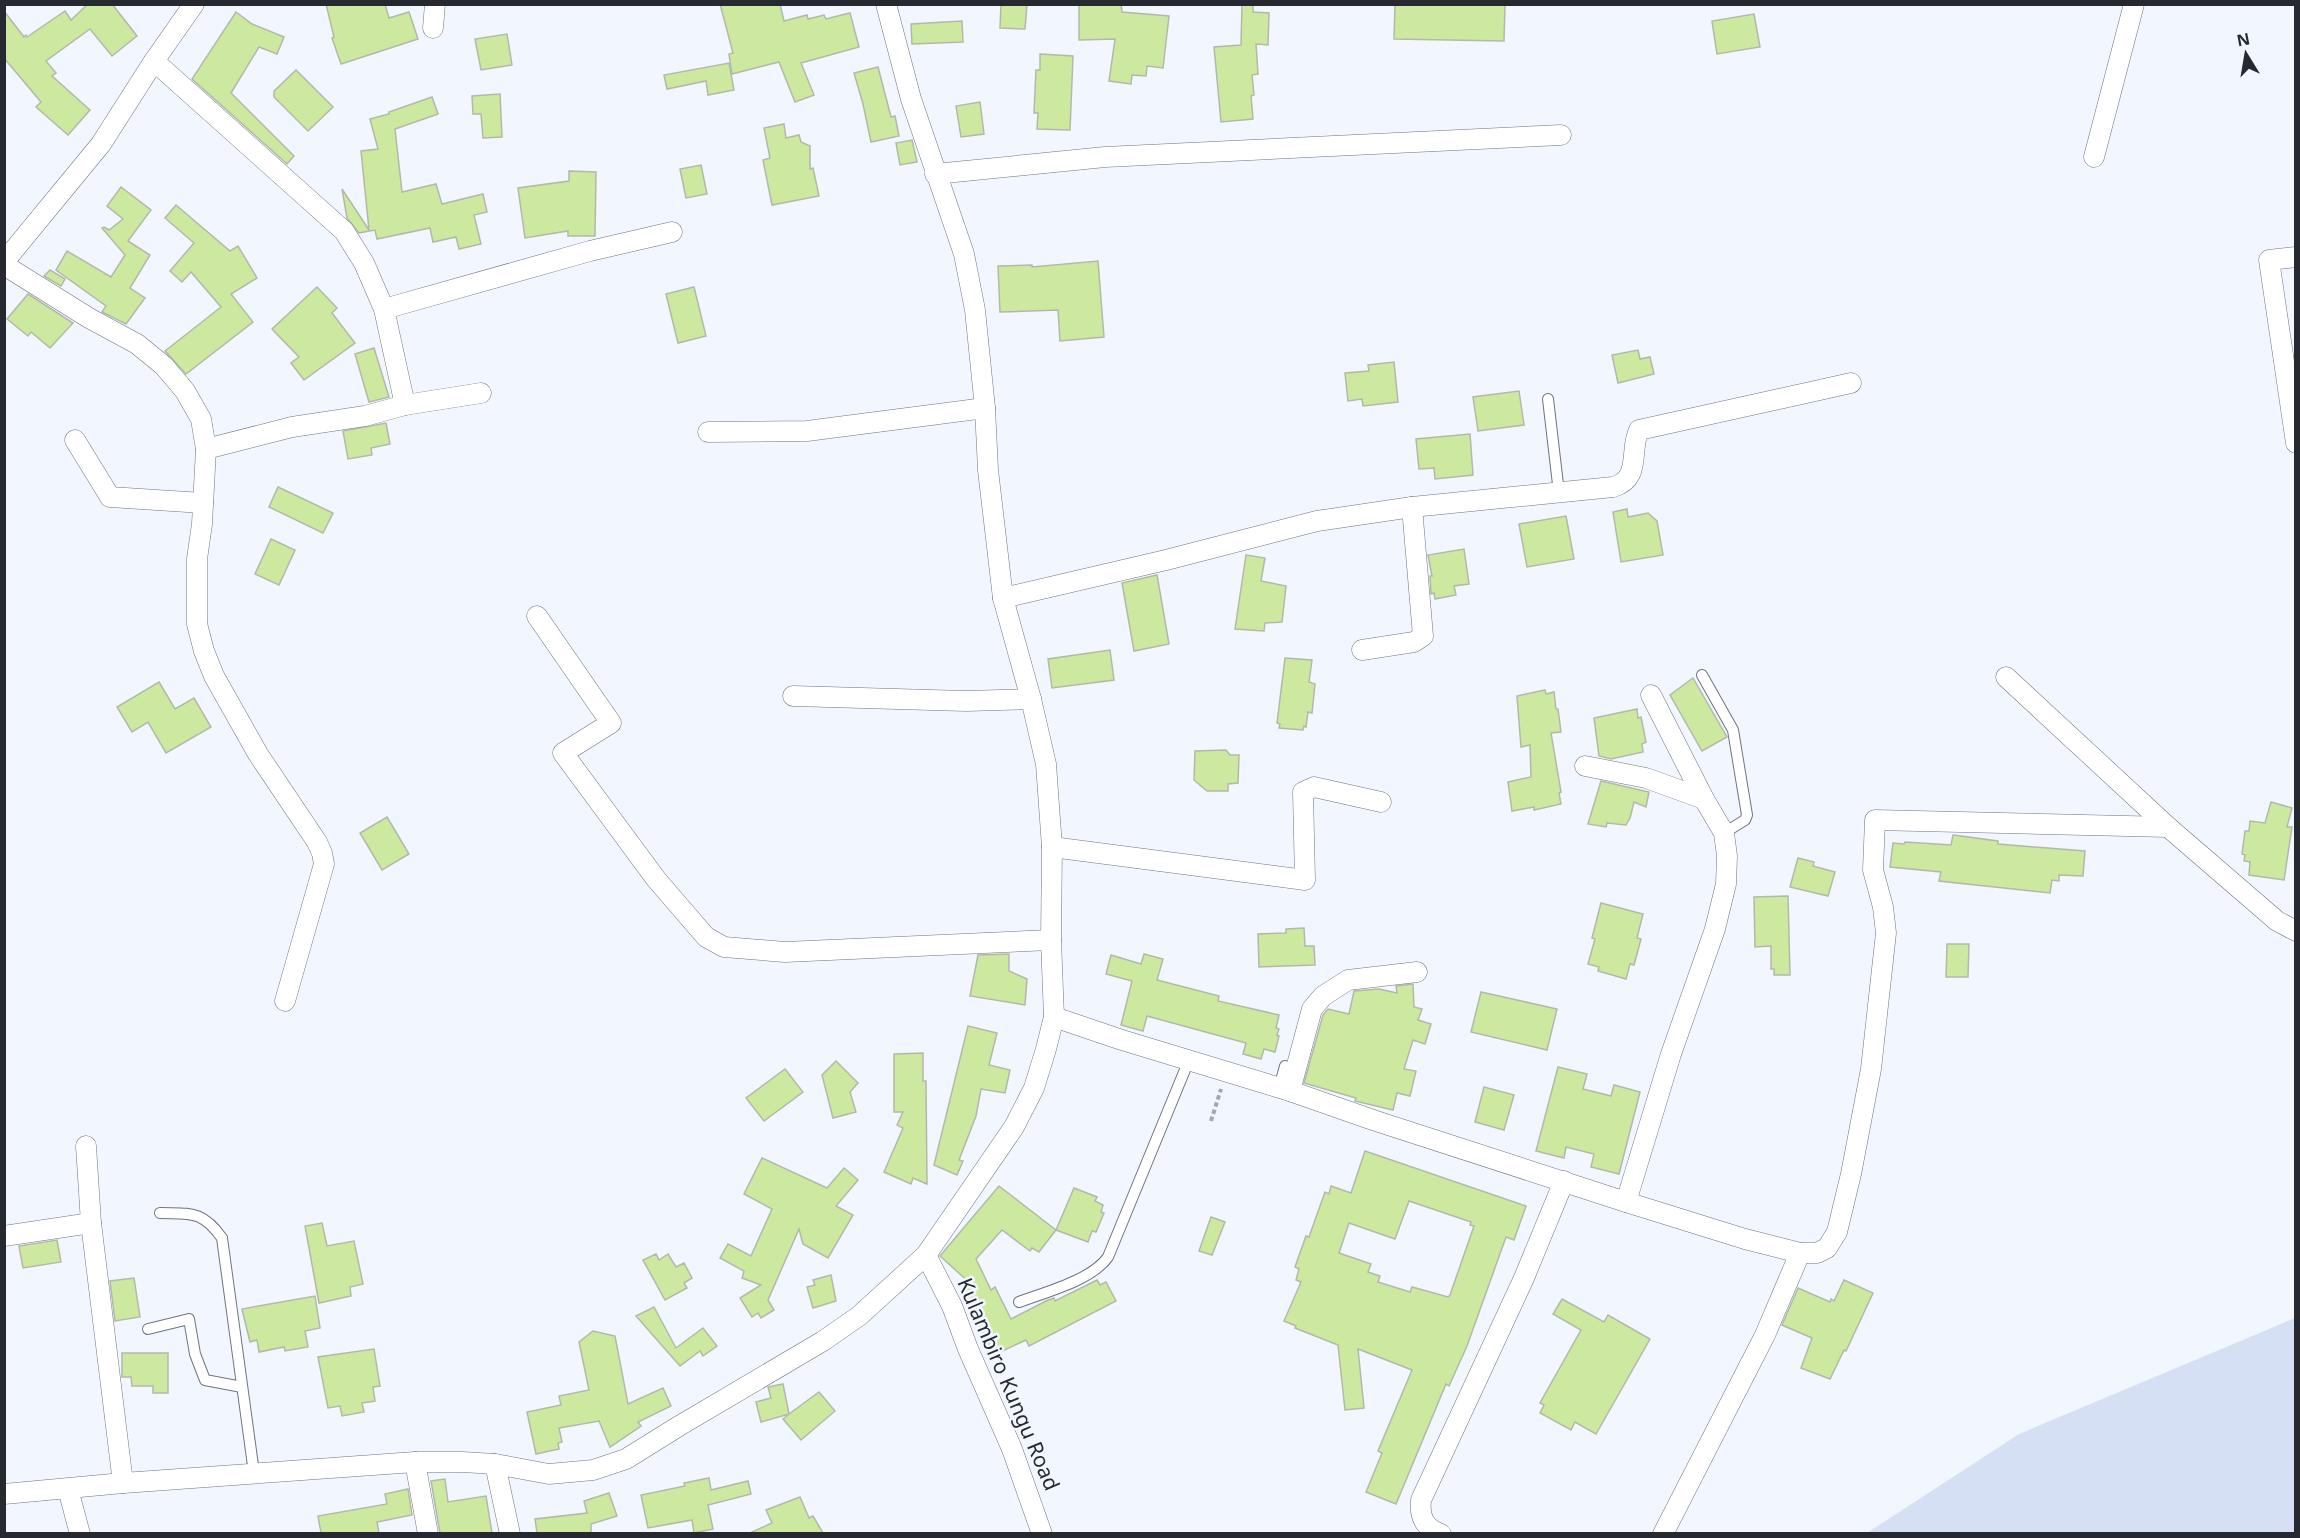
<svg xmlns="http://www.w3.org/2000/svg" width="2300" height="1538" font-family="'Noto Sans',sans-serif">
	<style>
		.green { fill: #d5e0f5 }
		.building { fill: #cde9a0; stroke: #b3b9aa; stroke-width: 1.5; fill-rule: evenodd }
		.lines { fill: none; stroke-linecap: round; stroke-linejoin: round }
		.lane-casing { stroke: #6e7482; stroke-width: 12 }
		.street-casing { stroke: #6e7482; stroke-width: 21 }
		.path { stroke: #a3a7af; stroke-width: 4; stroke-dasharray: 4.5 3; stroke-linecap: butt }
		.lane { stroke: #fff; stroke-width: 10 }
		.street { stroke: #fff; stroke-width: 20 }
		.labels { text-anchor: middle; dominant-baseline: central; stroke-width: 5; stroke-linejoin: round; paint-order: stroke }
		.street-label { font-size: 21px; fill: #26292f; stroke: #f1f6ff }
	</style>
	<rect width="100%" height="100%" fill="#f1f6ff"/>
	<!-- green -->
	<path class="green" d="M2295,1318V1533H1867L2019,1434Z"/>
	<!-- building -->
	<g class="building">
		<path d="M88,4H112L137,36L112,56L90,29L46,61L56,73L52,76L90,110L68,135L36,107L41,102L4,58V11L24,37L26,35L27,37L65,11L71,20Z"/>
		<path d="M326,4H385L389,18L409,12L418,39L341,64L332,38L334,37Z"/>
		<path d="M720,4H780L784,21L807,15L808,19L824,15L826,19L850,13L859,47L801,63L814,95L795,102L779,62L732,74L729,54L733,53Z"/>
		<path d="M1001,4H1027L1025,29L1000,28Z"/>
		<path d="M1121,4L1122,12L1169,16L1163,68L1147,66L1146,76L1132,75L1131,84L1109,81L1115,39L1079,40V5Z"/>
		<path d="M1242,4H1253V12L1269,13L1268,45L1256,44L1258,74L1252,75L1254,95L1251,96L1253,119L1221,122L1214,47L1241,45Z"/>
		<path d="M1395,4H1505L1504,41L1394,39Z"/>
		<path d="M236,12L252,24L284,37L277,54L259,47L231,93L294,156L287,164L192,79Z"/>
		<path d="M1754,14L1760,47L1717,54L1712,21Z"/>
		<path d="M962,21L963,42L912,44L911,24Z"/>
		<path d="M507,34L512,65L481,70L475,39Z"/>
		<path d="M1040,54L1073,56L1070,130L1037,129L1038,113H1034L1036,70H1040Z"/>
		<path d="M729,63L734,90L708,95L706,81L667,89L664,75Z"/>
		<path d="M878,67L891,117L895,116L899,136L871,142L863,104L854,73Z"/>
		<path d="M296,70L333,107L308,131L274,97V91Z"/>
		<path d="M500,94L502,137L483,138L481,114H473L472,96Z"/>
		<path d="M432,97L438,114L395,129L402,192L436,184L442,204L483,194L487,212L474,215L481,244L459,249L456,237L433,242L430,228L377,239L375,230L359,233L347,218L342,189L369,230L361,151L378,149L370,119L389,114V112Z"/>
		<path d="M980,102L984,134L961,137L956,106Z"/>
		<path d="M784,124L786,138L799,135L801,142L810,146V169L813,168L819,196L772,205L763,160L770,158L764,128Z"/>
		<path d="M912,140L917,162L900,165L896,143Z"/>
		<path d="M701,165L707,194L686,198L680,169Z"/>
		<path d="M569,171L596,172L595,236H568V231L525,238L518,188L569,181Z"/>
		<path d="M121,187L151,210L128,241L150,255L130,288L145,298L126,324L102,312L106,306L56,270L67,251L111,277L125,255L102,228L104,227L109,230L123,219L107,206Z"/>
		<path d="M176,205L230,251L238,246L257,278L231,294L253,322L186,374L165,351L221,307L191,272L182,282L170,271L194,243L165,218Z"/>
		<path d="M1098,261L1104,337L1060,341L1058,310L1000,312L998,266L1032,265V267Z"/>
		<path d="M50,270L65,279L61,286L44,276Z"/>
		<path d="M317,287L337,308L332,313L355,343L304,380L291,363L299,357L272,329Z"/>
		<path d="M694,287L706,336L678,343L666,294Z"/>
		<path d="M28,294L73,323L50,348L31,332L28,336L7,319Z"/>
		<path d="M374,348L389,397L369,402L355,354Z"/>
		<path d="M1638,350L1640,359L1650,357L1654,374L1618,383L1612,355Z"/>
		<path d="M1394,362L1398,402L1363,406L1362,399L1348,401L1345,373L1369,371L1368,365Z"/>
		<path d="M1519,391L1524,425L1478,431L1473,397Z"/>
		<path d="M386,423L390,444L371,448L372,455L348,459L343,431Z"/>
		<path d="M1470,434L1473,475L1435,479L1434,468L1419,469L1416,439Z"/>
		<path d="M278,487L333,513L323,533L269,507Z"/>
		<path d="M1627,509L1628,517L1648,513L1657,521L1663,555L1621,562L1613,512Z"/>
		<path d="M1566,516L1574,559L1527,567L1519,524Z"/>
		<path d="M271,539L295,550L279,585L255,574Z"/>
		<path d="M1464,549L1469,584L1454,586L1456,595L1435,599L1434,593L1431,594L1430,576H1432L1428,555Z"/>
		<path d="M1246,555L1265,558L1261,581L1286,586L1282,622L1265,623L1264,631L1235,629Z"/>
		<path d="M1157,575L1169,644L1134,651L1122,583Z"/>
		<path d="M1110,650L1114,680L1052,688L1048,659Z"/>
		<path d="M1285,658L1312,660L1309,682L1315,684L1312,713L1308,712L1306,727L1304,726L1303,730L1279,728L1280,724L1277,723Z"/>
		<path d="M1693,678L1727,737L1702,751L1670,695Z"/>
		<path d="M159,682L175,709L194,698L211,727L166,753L148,722L132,732L117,707Z"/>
		<path d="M1545,690L1546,694L1554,692L1556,709H1558L1561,732L1551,733L1561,792L1559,793L1561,804L1534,810V807L1512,811L1508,782L1531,777L1530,745L1521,747L1517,696Z"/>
		<path d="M1637,709L1638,718L1641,717L1646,742L1642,744L1643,752L1611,759L1599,756L1594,718Z"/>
		<path d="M1226,750L1230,755H1239L1238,783L1228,784V791H1207L1194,780L1195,751Z"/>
		<path d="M1601,781L1649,792L1646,807L1634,802L1630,818L1626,825L1607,823L1606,827L1588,824Z"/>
		<path d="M2271,802L2292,808L2287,827H2292L2284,880L2249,875L2250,862L2244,861L2245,855L2242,854L2245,831H2249L2250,821L2265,823Z"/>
		<path d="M387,817L409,854L382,870L360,833Z"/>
		<path d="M1953,835L1998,841V844L2085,851L2083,876L2059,875V881L2052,880L2050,893L1939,881L1941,872L1890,867L1893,843L1904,844L1905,842L1951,845Z"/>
		<path d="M1798,858L1814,862L1813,866L1835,872L1828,896L1790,887Z"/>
		<path d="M1788,896L1790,975H1774V969H1771V946L1755,947L1754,897Z"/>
		<path d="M1601,903L1643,914L1637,938L1641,939L1634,965L1630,964L1626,979L1598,971L1599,967L1588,964L1595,939L1592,938Z"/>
		<path d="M1304,928L1305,946H1314L1315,965L1259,967L1258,934L1286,933V929Z"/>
		<path d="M1947,944H1969L1968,977H1946Z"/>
		<path d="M1009,954V971L1027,979L1025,1005L970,996L978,955Z"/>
		<path d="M1144,954L1163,959L1157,980L1219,996L1218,1001L1279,1015L1276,1028L1279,1029L1277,1035L1279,1036L1275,1052L1264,1049L1261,1059L1243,1054L1246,1043L1147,1016L1143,1031L1121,1025L1132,981L1106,974L1111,955L1141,964Z"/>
		<path d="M1413,984L1414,1007L1422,1009L1418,1020L1431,1024L1425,1044L1413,1040L1404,1069L1416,1071L1410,1096L1397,1093L1393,1110L1355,1101L1356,1098L1304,1083L1323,1015L1328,1009L1349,1014L1354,991L1379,989L1397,993L1396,986Z"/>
		<path d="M1481,992L1557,1009L1547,1050L1471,1032Z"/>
		<path d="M968,1026L997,1033L989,1065L1010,1070L1005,1093L981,1089L976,1116L959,1160L963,1161L957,1175L934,1165Z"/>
		<path d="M923,1053V1081H926L927,1184L913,1178L911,1184L884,1172L903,1128L897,1125L903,1112H894V1054Z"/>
		<path d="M836,1061L858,1083L850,1092L856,1112L833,1118L822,1075Z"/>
		<path d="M1558,1067L1587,1074L1583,1089L1611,1096L1614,1085L1640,1092L1619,1174L1591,1167L1594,1154L1566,1147L1564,1158L1536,1151Z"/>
		<path d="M785,1069L803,1092L764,1121L746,1098Z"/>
		<path d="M1484,1087L1514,1095L1504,1130L1475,1122Z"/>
		<path d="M1365,1151L1526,1206L1514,1240L1506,1237L1467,1346L1449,1386L1446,1384L1396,1504L1366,1492L1382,1453L1378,1451L1412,1370L1358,1349L1364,1408L1345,1410L1338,1345L1295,1328L1296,1326L1284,1321L1301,1282L1296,1280L1299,1269L1295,1267L1306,1236L1309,1237L1325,1192L1329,1194L1331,1186L1351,1193ZM1409,1201L1471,1222L1470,1225L1474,1226L1450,1295L1448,1297L1412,1287L1410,1292L1378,1282L1380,1276L1368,1272L1371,1264L1339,1253L1349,1223L1395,1239Z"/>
		<path d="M762,1158L827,1188L844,1168L858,1180L836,1206L853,1215L828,1258L803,1244L799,1229L768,1300L774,1310L761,1318L758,1313L752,1317L740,1298L761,1285L742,1278L744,1271L720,1258L728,1244L751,1256L772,1209L744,1194Z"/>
		<path d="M999,1186L1056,1230L1074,1188L1097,1197L1095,1201L1103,1205L1101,1212L1104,1213L1096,1232L1092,1231L1088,1242L1056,1230L1039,1252L1032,1248L1030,1251L1002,1230L976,1259L991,1290L995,1287L1011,1319L1046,1301L1054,1298L1055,1301L1097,1280L1100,1285L1106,1282L1116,1301L1029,1346L1026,1340L994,1355L962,1290L972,1285L940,1256Z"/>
		<path d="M1211,1217L1225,1222L1212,1255L1199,1251Z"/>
		<path d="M322,1223L327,1246L354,1241L363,1284L350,1287L351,1296L319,1303L305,1226Z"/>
		<path d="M57,1240L61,1262L23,1268L19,1246Z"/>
		<path d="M656,1254L659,1260L668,1254L676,1267L684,1263L692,1278L684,1283L687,1288L665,1300L643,1260Z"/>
		<path d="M831,1275L836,1301L813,1308L807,1287L815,1285L813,1280Z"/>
		<path d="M134,1278L140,1317L115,1321L110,1281Z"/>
		<path d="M1844,1280L1873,1293L1846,1351L1844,1350L1830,1379L1801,1368L1812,1338L1782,1325L1798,1288L1830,1302L1831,1299L1834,1301Z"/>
		<path d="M315,1296L320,1328L305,1331L308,1347L285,1351L284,1347L259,1352L257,1340L250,1342L242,1309Z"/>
		<path d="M1562,1299L1604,1322L1608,1315L1650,1339L1596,1434L1575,1422L1571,1430L1540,1413L1544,1405L1540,1403L1581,1330L1553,1314Z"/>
		<path d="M654,1307L676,1348L703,1328L717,1346L703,1356L700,1351L680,1366L636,1316Z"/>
		<path d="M593,1331L615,1336L628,1404L663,1388L671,1406L638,1422L641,1426L610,1447L599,1421L559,1428L562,1442L558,1443L559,1449L536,1454L527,1412L561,1405L559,1396L589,1390L579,1342Z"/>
		<path d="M374,1349L380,1386L373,1387L375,1401L362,1403L364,1412L342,1416L340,1406L328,1408L318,1357Z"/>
		<path d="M122,1353H168V1393H153V1386H132L131,1377H122Z"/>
		<path d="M783,1384L789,1414L819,1392L835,1411L801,1440L783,1419L789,1414L761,1422L756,1402L771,1398L768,1387Z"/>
		<path d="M709,1478L711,1490L748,1481L751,1494L708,1505L713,1529L694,1533L692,1520L648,1528L641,1495L685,1486L684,1483Z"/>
		<path d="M445,1479L448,1502L486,1496L492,1533H440L431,1481Z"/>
		<path d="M408,1489L412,1515L377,1522L379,1533H321L318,1516L387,1504L385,1494Z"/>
		<path d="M609,1493L617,1516L591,1524V1533H537L535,1519L587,1513L584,1501Z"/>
		<path d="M800,1497L809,1518L813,1516L823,1533H750L772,1523L766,1510Z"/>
	</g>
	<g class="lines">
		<!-- lane casing -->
		<g class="lane-casing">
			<g id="lane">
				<path d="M1548,399L1559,493"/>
				<path d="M1702,675L1733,730L1747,815L1745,820L1724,833"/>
				<path d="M1279,1088L1285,1066"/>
				<path d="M160,1213C191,1214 202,1210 222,1238L254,1473"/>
				<path d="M1019,1302C1046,1292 1092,1280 1108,1257L1189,1060"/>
				<path d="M148,1329L189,1319L195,1354L205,1380L242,1387"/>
			</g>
		</g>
		<!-- street casing -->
		<g class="street-casing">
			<g id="street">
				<path d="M433,28L435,4"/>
				<path d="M154,61L344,231L364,263L384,309L590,251L672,232"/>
				<path d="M2094,157L2134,4"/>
				<path d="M935,174L1105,157L1561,135"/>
				<path d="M2296,257L2269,260L2296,443"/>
				<path d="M4,262L101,144L154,61L194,4"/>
				<path d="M4,265L89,318L137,344L164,366L185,391L201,419L206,449L202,524L197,559V624L204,651L214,676L258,754L317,842L322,853L324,864L285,1001"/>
				<path d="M384,309L405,405"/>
				<path d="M708,432L807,431L985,408"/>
				<path d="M75,440L110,497L203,503"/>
				<path d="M206,449L292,427L365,416L405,405L481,393"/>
				<path d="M1003,598L1166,560L1317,521L1412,507L1613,487C1642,479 1629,450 1639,430L1851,383"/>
				<path d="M537,616L611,723L563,753L656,879L706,937L724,947L785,952L1051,940"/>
				<path d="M1362,650L1414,642L1423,636L1412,507"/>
				<path d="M2006,677L2168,827L2277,921L2296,931"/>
				<path d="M793,696L966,701L1031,699"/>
				<path d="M1585,766L1646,778L1704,799"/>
				<path d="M1052,847L1305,880L1303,792L1314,787L1381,802"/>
				<path d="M1054,1017L1122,1040L1290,1091L1373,1120L1626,1202L1745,1239L1800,1253H1817L1827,1248L1837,1232L1851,1174L1871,1069L1886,933L1883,907L1873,870L1875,820L2168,827"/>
				<path d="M1290,1091L1312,1009L1323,996L1348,980L1417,972"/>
				<path d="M86,1146L91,1223L123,1483"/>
				<path d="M1626,1202L1671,1054L1715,929L1726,884L1727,856L1724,833L1704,799L1651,695"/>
				<path d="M4,1236L91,1223"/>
				<path d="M926,1255L952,1306L968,1349L1012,1449L1042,1534"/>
				<path d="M415,1462L428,1534"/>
				<path d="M495,1464L510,1534"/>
				<path d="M68,1489L80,1534"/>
				<path d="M4,1494L123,1483L415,1462H462L495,1464L549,1474L593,1470L626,1459L679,1426L823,1341L859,1316L926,1255L1014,1127L1034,1088L1046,1049L1054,1017L1051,940L1052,847L1046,764L1031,699L1003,598L988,470L985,408L975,310L964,254L911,99L886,4"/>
				<path d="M1441,1534C1425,1528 1419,1518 1421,1500L1524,1278L1564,1181"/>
				<path d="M1663,1534L1765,1335L1800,1253"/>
			</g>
		</g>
		<!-- path -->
		<path class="path" d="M1211,1121L1221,1089"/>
		<!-- lane -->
		<use href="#lane" class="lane"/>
		<!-- street -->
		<use href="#street" class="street"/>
	</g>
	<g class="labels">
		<!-- street labels -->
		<g class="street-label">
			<text transform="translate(1009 1384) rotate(67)">Kulambiro Kungu Road</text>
		</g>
	</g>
	<!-- border -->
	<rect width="2300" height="1538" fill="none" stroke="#26292f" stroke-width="12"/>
	<!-- north arrow -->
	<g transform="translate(2246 54) rotate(349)" stroke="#f1f6ff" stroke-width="4.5" paint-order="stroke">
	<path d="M0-4.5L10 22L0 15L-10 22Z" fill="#26292f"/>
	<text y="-9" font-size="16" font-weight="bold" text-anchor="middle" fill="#26292f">N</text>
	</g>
</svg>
